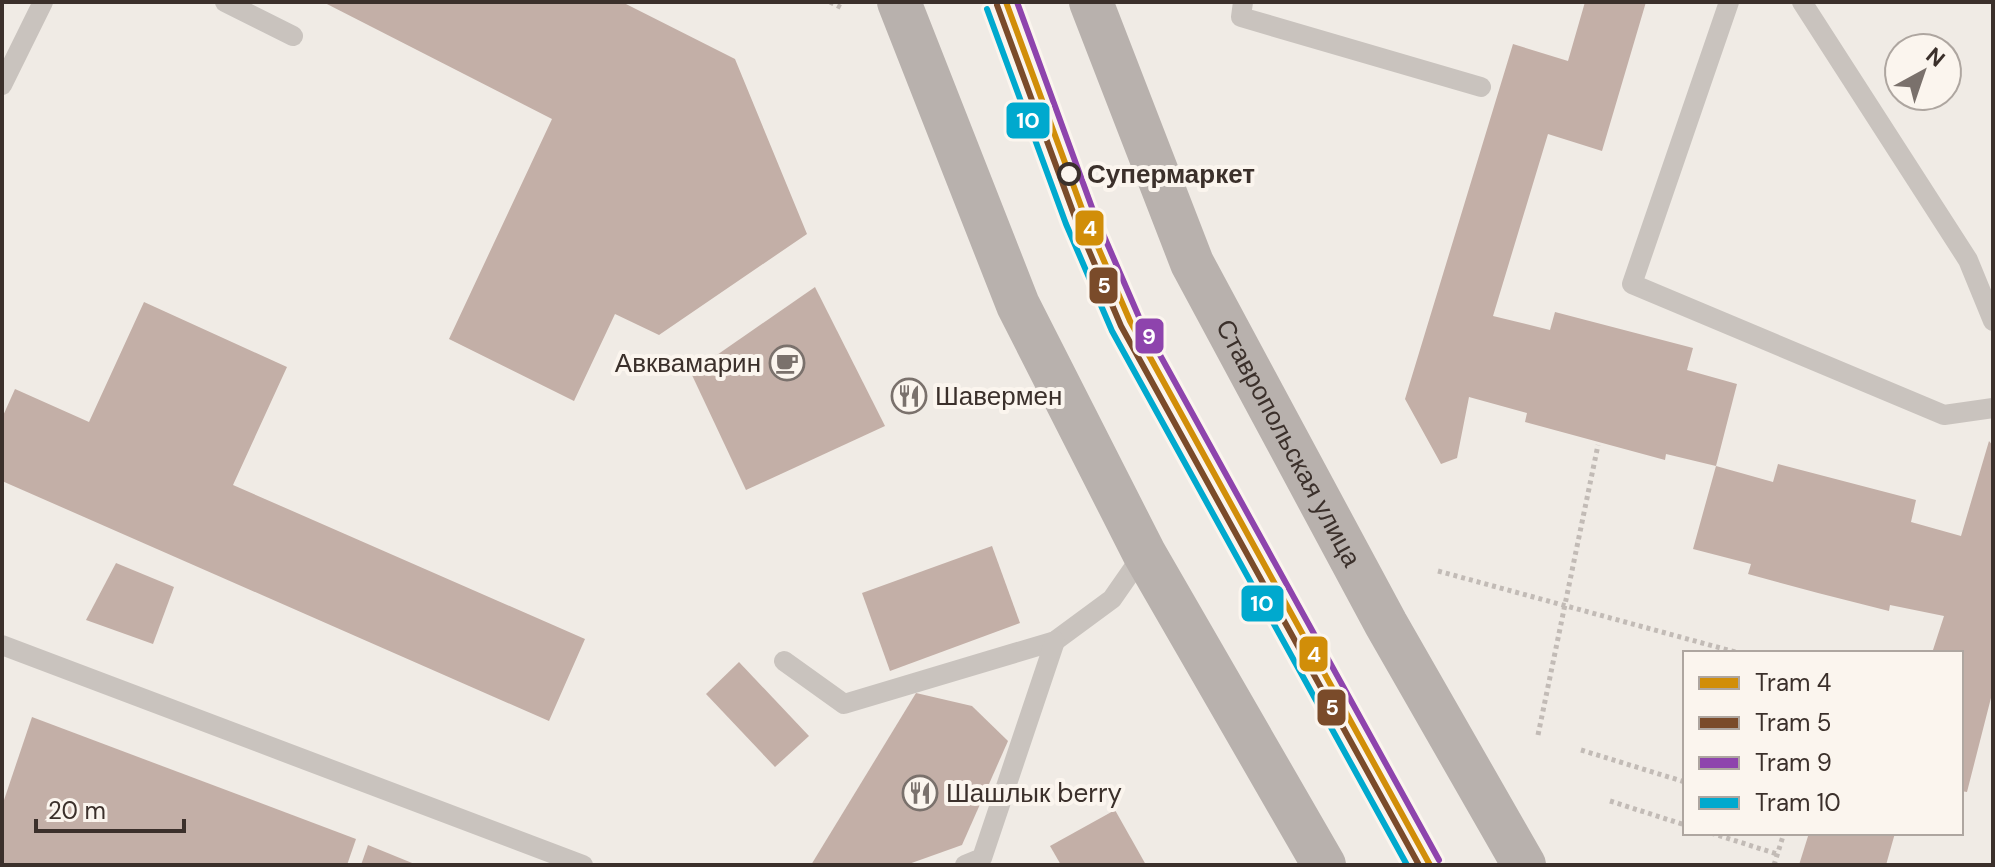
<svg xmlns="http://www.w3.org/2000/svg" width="1995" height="867" font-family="'DM Sans',sans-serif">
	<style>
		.building { fill: #c3afa7 }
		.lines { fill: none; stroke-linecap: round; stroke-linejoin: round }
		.path { stroke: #c2bbb6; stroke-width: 5; stroke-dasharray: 4 4; stroke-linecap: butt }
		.lane { stroke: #c9c3be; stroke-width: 20 }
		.primary { stroke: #b8b1ad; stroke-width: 44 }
		.tram-1-casing { stroke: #fbf5ee; stroke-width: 12 }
		.tram-2-casing { stroke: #fbf5ee; stroke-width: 12 }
		.tram-3-casing { stroke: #fbf5ee; stroke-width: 12 }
		.tram-4-casing { stroke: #fbf5ee; stroke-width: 12 }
		.tram-1 { stroke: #d18e09; stroke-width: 6 }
		.tram-2 { stroke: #7a4b2a; stroke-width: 6 }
		.tram-3 { stroke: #8e44ad; stroke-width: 6 }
		.tram-4 { stroke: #00a9ce; stroke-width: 6 }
		.stop-dot { fill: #fbf5ee; stroke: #3b302b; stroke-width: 4 }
		.labels { text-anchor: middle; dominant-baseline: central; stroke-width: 8; stroke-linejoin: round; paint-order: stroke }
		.stop-label { font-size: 26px; font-weight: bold; fill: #3b302b; stroke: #fbf5ee; text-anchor: start }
		.poi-label { font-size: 26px; fill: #3b302b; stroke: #fbf5ee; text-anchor: start }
		.street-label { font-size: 26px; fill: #3b302b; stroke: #fbf5ee }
		.line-badge { stroke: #fbf5ee; stroke-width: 3 }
		.badge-label { font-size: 22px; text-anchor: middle; font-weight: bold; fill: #fff }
	</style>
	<rect width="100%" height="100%" fill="#f0ebe5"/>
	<!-- building -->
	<g class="building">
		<path d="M323,2H622L735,59L807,234L659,335L615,314L574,401L449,339L552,119Z"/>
		<path d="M1585,2H1646L1602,151L1548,134L1493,316L1550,330L1555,312L1693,348L1687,370L1737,384L1716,466L1666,454L1665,460L1525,422L1527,413L1469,397L1457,458L1441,464L1405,399L1513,44L1568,61Z"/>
		<path d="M815,287L885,426L746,490L691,373Z"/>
		<path d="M144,302L287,367L233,485L585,639L549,721L2,481V418L15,389L89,422Z"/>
		<path d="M1989,441L1993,446V690L1967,792L1961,791V653H1932L1944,616L1890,605L1889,611L1818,593L1748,574L1751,564L1693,549L1716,466L1773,482L1778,464L1916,500L1911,522L1961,536Z"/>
		<path d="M992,546L1020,623L890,671L862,593Z"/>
		<path d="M116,563L174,587L153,644L86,620Z"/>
		<path d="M739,662L809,736L775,767L706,694Z"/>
		<path d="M916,693L972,706L1008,741L962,845L906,865H811Z"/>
		<path d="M32,717L356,839L347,865H2V806Z"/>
		<path d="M1115,810L1146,865H1061L1050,846Z"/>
		<path d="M1809,833H1895L1886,865H1799Z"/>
		<path d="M368,845L417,865H361Z"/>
	</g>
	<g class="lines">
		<!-- path -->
		<g class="path">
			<path d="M830,2L842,8"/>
			<path d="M1438,571L1739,653"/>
			<path d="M1538,735L1598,445"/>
			<path d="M1581,750L1685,782"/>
			<path d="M1610,801L1685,825"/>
			<path d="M1711,833L1777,854"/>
			<path d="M1774,865L1784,833"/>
		</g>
		<!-- lane -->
		<g class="lane">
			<path d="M225,2L293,36"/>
			<path d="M1243,2L1241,17L1481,87"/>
			<path d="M1729,2L1632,284L1944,415L1993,408"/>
			<path d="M1802,2L1968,260L1993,321"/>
			<path d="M2,85L43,2"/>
			<path d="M2,645L583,865"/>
			<path d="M784,661L844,704L1055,641L1112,599L1144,553"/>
			<path d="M965,865L982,858L1055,641"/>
		</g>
		<!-- primary -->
		<g class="primary">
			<path d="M899,2L1018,305L1144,553L1324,865"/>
			<path id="s1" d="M1091,2L1192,263L1386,624L1524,865"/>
		</g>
		<!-- tram-1 casing -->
		<g class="tram-1-casing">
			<path id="tram-1" d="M1006,2L1085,217L1130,321L1430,865"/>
		</g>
		<!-- tram-2 casing -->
		<g class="tram-2-casing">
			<path id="tram-2" d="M997,5L1076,220L1121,326L1419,865"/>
		</g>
		<!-- tram-3 casing -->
		<g class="tram-3-casing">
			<path id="tram-3" d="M1017,2L1094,213L1139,317L1439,860"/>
		</g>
		<!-- tram-4 casing -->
		<g class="tram-4-casing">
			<path id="tram-4" d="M987,9L1066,224L1112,331L1407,865"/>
		</g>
		<!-- tram-1 -->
		<use href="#tram-1" class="tram-1"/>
		<!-- tram-2 -->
		<use href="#tram-2" class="tram-2"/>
		<!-- tram-3 -->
		<use href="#tram-3" class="tram-3"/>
		<!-- tram-4 -->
		<use href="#tram-4" class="tram-4"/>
	</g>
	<!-- icons -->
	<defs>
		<g id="cafe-ring" transform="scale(1.8)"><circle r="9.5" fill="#fbf5ee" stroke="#7a716c" stroke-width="1.5"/><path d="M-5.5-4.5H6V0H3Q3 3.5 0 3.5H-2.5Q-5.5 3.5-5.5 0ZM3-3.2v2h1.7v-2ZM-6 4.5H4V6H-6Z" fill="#7a716c"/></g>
		<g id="restaurant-ring" transform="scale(1.8)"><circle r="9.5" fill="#fbf5ee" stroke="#7a716c" stroke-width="1.5"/><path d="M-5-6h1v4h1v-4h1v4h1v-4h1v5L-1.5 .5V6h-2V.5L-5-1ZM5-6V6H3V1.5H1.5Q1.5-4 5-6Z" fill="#7a716c"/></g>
	</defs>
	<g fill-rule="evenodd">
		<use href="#cafe-ring" x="787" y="363"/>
		<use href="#restaurant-ring" x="909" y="396"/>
		<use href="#restaurant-ring" x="920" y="793"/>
	</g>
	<!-- markers -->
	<circle class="stop-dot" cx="1069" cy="174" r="10"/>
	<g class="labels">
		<!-- stop labels -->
		<g class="stop-label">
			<text x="1087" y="174">Супермаркет</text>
		</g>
		<!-- poi labels -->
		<g class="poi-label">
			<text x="761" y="363" text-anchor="end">Авквамарин</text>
			<text x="935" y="396">Шавермен</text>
			<text x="946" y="793">Шашлык berry</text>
		</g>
		<!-- street labels -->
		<g class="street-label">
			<text stroke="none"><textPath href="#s1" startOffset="484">Ставропольская улица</textPath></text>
		</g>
	</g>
	<g class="line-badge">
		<rect x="1005" y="101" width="46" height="39" rx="8" fill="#00a9ce"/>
		<rect x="1074" y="209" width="31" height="38" rx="8" fill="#d18e09"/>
		<rect x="1088" y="266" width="31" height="39" rx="8" fill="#7a4b2a"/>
		<rect x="1134" y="317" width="31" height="38" rx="8" fill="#8e44ad"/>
		<rect x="1240" y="584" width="45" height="39" rx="8" fill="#00a9ce"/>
		<rect x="1298" y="635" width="31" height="38" rx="8" fill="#d18e09"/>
		<rect x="1316" y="688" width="31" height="39" rx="8" fill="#7a4b2a"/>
	</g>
	<g class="badge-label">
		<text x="1028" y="128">10</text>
		<text x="1090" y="236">4</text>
		<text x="1104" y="293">5</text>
		<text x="1149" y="344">9</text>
		<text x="1262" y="611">10</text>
		<text x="1314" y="662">4</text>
		<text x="1332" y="715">5</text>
	</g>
	<!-- border -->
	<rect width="1995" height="867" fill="none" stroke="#3b302b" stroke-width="8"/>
	<!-- legend -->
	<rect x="1683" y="651" width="280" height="184" fill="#fbf5ee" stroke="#aea6a0" stroke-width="2"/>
	<rect x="1699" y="677" width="40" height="12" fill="#d18e09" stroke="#aea6a0" stroke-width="2"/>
	<text x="1755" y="691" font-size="24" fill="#3b302b">Tram 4</text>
	<rect x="1699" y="717" width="40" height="12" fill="#7a4b2a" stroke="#aea6a0" stroke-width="2"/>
	<text x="1755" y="731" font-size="24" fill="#3b302b">Tram 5</text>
	<rect x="1699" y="757" width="40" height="12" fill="#8e44ad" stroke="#aea6a0" stroke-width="2"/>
	<text x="1755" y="771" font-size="24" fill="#3b302b">Tram 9</text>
	<rect x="1699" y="797" width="40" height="12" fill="#00a9ce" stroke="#aea6a0" stroke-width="2"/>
	<text x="1755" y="811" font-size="24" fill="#3b302b">Tram 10</text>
	<!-- north arrow -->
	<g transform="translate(1923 72) rotate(40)"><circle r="38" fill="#fbf5ee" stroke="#aea6a0" stroke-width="2"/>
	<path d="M0-6L14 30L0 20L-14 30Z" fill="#7a716c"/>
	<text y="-12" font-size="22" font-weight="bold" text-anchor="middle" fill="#3b302b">N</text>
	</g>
	<!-- scale -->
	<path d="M36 819v12h148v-12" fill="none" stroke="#3b302b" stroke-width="4"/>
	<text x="48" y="819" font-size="24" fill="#3b302b" stroke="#fbf5ee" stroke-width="6" paint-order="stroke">20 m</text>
</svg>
